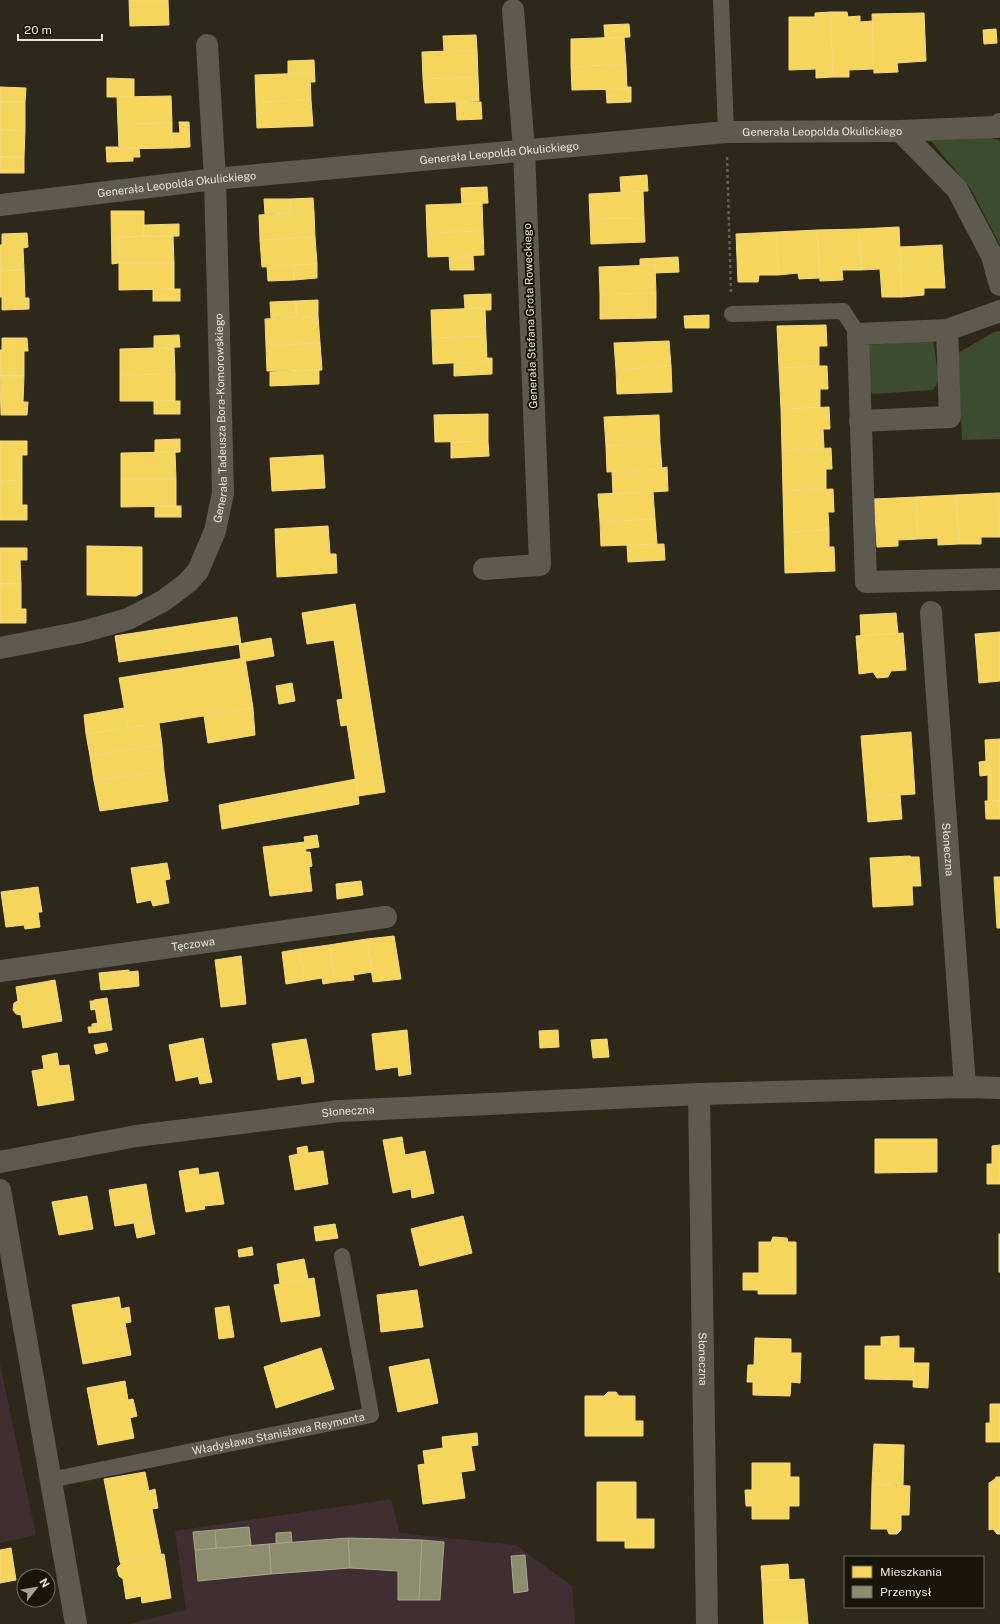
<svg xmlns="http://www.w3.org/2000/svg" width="1000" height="1624" font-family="'Public Sans',sans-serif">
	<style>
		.industrial { fill: #3f2e32 }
		.green { fill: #3d4c31 }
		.homes { fill: #f6d55c; stroke: #f2da80 }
		.industry { fill: #8c8c6e; stroke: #a8a68d }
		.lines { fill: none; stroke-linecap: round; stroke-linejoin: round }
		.path { stroke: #635e55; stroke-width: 2.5; stroke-dasharray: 3 3; stroke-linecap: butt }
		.service { stroke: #5e5a50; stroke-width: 16 }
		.minor { stroke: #5e5a50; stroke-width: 22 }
		.tertiary { stroke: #5e5a50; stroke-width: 22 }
		.labels { text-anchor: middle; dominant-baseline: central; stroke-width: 4; stroke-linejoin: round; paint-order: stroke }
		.street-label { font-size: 11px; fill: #eae4d5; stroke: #1a150b }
	</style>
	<rect width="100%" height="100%" fill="#2e281b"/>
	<!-- industrial -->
	<g class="industrial">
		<path d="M0,1364L36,1535L0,1543Z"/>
		<path d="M391,1499L400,1533L516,1545L572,1586L575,1624H130L186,1610L175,1531Z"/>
	</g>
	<!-- green -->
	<g class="green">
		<path d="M992,138L1000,141V245L971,189L931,141Z"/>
		<path d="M1000,331V439L962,440L958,353L994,332Z"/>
		<path d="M933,340L939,380L933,390L873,394L868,389V345Z"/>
	</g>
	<!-- homes -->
	<g class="homes">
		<path d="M129,0H168L169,25L130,26Z"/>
		<path d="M830,12H847L848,17L860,16V22L873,21L874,69L849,70V77H833Z"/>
		<path d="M830,12L833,77L816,78V69L789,70V17H815V13Z"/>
		<path d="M924,13L926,61L897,63L898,72L874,73L872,14Z"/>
		<path d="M629,24L630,37L605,38L604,25Z"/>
		<path d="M996,29L997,43L984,44L983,30Z"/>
		<path d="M476,35L477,50L444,51L443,36Z"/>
		<path d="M624,37L626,65L571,66V39Z"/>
		<path d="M477,50L478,77L423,79L422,52Z"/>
		<path d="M314,60L315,82H311L310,73L288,74V61Z"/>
		<path d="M626,65L627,89L572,90L571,66Z"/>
		<path d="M310,73L311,100L256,102L255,75Z"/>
		<path d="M478,77L479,101L425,103L423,79Z"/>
		<path d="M107,78L134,79V97H107Z"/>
		<path d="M0,87L26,88L25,102H0Z"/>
		<path d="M627,87H631V102L607,103L606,89H627Z"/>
		<path d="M171,96L172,123L118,124L117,97Z"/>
		<path d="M311,100L313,126L257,128L256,102Z"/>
		<path d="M0,102H25V131L0,130Z"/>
		<path d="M456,102H481L482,119L457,120Z"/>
		<path d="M179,122H189L190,147L172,148V133H180Z"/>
		<path d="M172,123V148L119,149L118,124Z"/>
		<path d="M0,130L25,131L24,157H0Z"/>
		<path d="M106,147H118L119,149L139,148L140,157H133V161L107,162Z"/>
		<rect x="0" y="157" width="24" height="16"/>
		<path d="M647,175L648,191L621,192L620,177Z"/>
		<path d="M487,187L488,203L462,204L461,188Z"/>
		<path d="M643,191L644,218L590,219L589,194Z"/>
		<path d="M313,198L314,212L291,213L290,199Z"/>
		<path d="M264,199H290L291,213L265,214Z"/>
		<path d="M482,203L483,231L427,233L426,205Z"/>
		<path d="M111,211H144V237H118L119,263L112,264Z"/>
		<path d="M314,212L315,237L260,240L259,215Z"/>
		<path d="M644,218L645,242L591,244L590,219Z"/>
		<path d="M179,224V236L144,237V225Z"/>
		<path d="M899,227L902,297H882L880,269L861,270L859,229Z"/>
		<path d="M859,229L861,270H842L843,280L820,281L817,230Z"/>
		<path d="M817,230L820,278L799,279L798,273L778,275L777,232Z"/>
		<path d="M483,231L484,255L428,257L427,233Z"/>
		<path d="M777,232L778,275H759L758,282H738L736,234Z"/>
		<path d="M27,233L28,247L23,248L24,270L0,271V245H2V234Z"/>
		<path d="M173,236L174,263H119L118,237Z"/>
		<path d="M315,237L317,264L262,267L260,240Z"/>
		<path d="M942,245L945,288H924V295L902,297L900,247Z"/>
		<path d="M449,256H473L474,270H450Z"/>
		<path d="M678,257L679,272L655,273V265L640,266V259Z"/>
		<path d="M119,263H174V289L119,290Z"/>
		<path d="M317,264V278L294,280V265Z"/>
		<path d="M294,265V280L268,281L267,267Z"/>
		<path d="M655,265L656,293L600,294L599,267Z"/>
		<path d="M24,270L25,298H29V309L2,310V297H0V271Z"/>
		<rect x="153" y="289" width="27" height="12"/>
		<path d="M656,293V318L600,319V294Z"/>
		<path d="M491,294V310H485V308L465,309L464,295Z"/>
		<path d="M318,300V316L296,317V301Z"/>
		<path d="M296,301V317L271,318L270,302Z"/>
		<path d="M485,308L486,336L432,338L431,310Z"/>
		<path d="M709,315V328H685L684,316Z"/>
		<path d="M318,316L320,343L266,346L265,319Z"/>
		<path d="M826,325L827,346H819V366L779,368L777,326Z"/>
		<path d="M179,335L180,347L154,348V336Z"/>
		<path d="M486,336L487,361L433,364L432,338Z"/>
		<path d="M2,338H27L28,351H24V376H0V350H2Z"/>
		<path d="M669,341L671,366L616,370L614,343Z"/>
		<path d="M320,343L322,370L267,371L266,346Z"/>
		<path d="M154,348H174L175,374L120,375V349Z"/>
		<path d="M487,358H492V374L454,376V363L487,361Z"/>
		<path d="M671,366L672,392L617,394L616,370Z"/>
		<path d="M819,366H827L828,389H820V408L781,409L779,368Z"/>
		<path d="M319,370V384L270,386V372Z"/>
		<path d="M175,374V401H120V375Z"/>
		<path d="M0,376H24L23,402H28L27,415H1Z"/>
		<rect x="154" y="401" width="26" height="13"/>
		<path d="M829,407L830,429H823L824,448L782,450L781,409Z"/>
		<path d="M488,414V441L435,442L434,415Z"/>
		<path d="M659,415L660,443L606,446L604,417Z"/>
		<path d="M180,439V452L155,453V440Z"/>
		<path d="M0,441H27V455H22V480L0,481Z"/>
		<path d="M488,441L489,456L451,458V442Z"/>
		<path d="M660,443L662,469L607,472L606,446Z"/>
		<path d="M831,448L832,469H826V489L783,491L782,450Z"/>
		<path d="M175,452L176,479H121V453Z"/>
		<path d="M323,455L325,488L272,491L270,458Z"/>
		<path d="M667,467L668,491L613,494L612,472L662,469V468Z"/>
		<path d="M121,479H176V506L121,507Z"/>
		<path d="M22,480V505H27V520H0V481Z"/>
		<path d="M833,489L834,512H828L829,530L784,532L783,491Z"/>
		<path d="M653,492L655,519L600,522L598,494Z"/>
		<path d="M997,493H1000V537H998Z"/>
		<path d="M997,493L998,537H981V544H959L956,495Z"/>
		<path d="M956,495L959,544L938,545V538L918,539L916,497Z"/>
		<path d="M916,497L918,539L898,540V546L877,547L874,499Z"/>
		<rect x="155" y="506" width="26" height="11"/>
		<path d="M655,519L657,544L601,546L600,522Z"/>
		<path d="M328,526L330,554H336L337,573L277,577L275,529Z"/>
		<path d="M829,530V547H834L835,571L785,573L784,532Z"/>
		<path d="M664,544L665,560L628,562L627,545Z"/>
		<path d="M87,546L142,547V593L136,596L87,595Z"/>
		<path d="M0,548H27V560H20L21,584H0Z"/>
		<path d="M0,584H21V609H26V623H0Z"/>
		<path d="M355,604L385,792L358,796L347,725L341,726L337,700L343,699L334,640L307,644L302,613Z"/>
		<path d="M896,613L898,634L861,636L860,615Z"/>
		<path d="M237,617L241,644L119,662L115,636Z"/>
		<path d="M1000,632V681L979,683L975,634Z"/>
		<path d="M903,633L906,670L891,671L888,677L877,678L873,672L859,674L856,636Z"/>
		<path d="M271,638L274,656L246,661L245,658L241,659L239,644Z"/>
		<path d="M245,658L253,708L128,728L119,678Z"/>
		<path d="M292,683L295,701L279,704L276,686Z"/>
		<path d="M124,708L128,728L86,734L84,715Z"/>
		<path d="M253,708L255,735L208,743L204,716Z"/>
		<path d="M159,723L162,745L90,756L86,734Z"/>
		<path d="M911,732L915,794L866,797L861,736Z"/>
		<path d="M1000,739V801H988V775L980,776L979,762L986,761L985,740Z"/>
		<path d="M162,745L164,771L94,781L90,756Z"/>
		<path d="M164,771L168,801L100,811L94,781Z"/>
		<path d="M356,779L359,804L222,829L219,805Z"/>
		<path d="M900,795L902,819L868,822L866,797Z"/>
		<path d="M985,801H1000V819H986Z"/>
		<path d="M317,835L319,847L306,849L304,837Z"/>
		<path d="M305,842L306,852H310L312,866L309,867L312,891L270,896L263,847Z"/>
		<path d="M910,856L911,857H919L921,886H912L913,905L873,907L870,858Z"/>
		<path d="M167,863L170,879L165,880L169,903L153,906L151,900L137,903L131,868Z"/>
		<path d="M994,877H1000V928H997Z"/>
		<path d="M361,881L363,895L337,899L336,884Z"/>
		<path d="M38,887L42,912H38L40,927L25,929L24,925L6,927L1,892Z"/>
		<path d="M394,936L401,979L373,982L367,939Z"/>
		<path d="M367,939L372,972L353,975L354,980L335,982L329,945Z"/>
		<path d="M329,945L335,982L323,984L322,978L304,981L300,949Z"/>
		<path d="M300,949L304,981L286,984L282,952Z"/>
		<path d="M241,956L246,1004L221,1007L215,960Z"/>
		<path d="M129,970L131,987L101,990L99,973Z"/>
		<path d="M138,971L139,986L131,987L129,972Z"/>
		<path d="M55,980L62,1021L23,1028L21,1015L16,1014L13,1010L14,1003L18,1001L16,987Z"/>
		<path d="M107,998L112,1030L99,1032L94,1000Z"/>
		<path d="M90,1001H94L96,1009L91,1010Z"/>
		<path d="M98,1023L99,1032L89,1033L88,1027H92V1024Z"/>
		<path d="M407,1030L411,1074L399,1076L398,1067L376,1070L372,1034Z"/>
		<path d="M558,1030L559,1047L540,1048L539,1031Z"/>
		<path d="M203,1038L210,1074L176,1081L169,1045Z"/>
		<path d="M306,1039L313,1074L278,1080L272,1044Z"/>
		<path d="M607,1039L609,1057L593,1058L591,1040Z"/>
		<path d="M106,1043L108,1051L96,1054L94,1045Z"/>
		<path d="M57,1053L59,1066L69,1065L74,1100L38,1106L32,1071L44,1069L42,1056Z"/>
		<path d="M210,1074L212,1082L200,1084L198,1076Z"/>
		<path d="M313,1074L314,1082L302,1084L301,1076Z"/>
		<path d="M402,1137L405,1155L425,1151L434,1193L412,1198L411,1189L393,1193L383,1140Z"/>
		<path d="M875,1139H937V1172L875,1173Z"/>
		<path d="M1000,1145V1184H987V1164H992V1146Z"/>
		<path d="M307,1146L308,1153L323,1151L328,1184L295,1190L289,1156L298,1154L297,1148Z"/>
		<path d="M198,1168L199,1175L218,1172L224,1204L204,1206L205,1209L186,1212L179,1171Z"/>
		<path d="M146,1184L152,1220L115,1226L109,1190Z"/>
		<path d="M87,1196L93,1229L59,1235L52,1202Z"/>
		<path d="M463,1216L472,1253L420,1266L411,1229Z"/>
		<path d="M152,1220L155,1234L137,1238L134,1223Z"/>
		<path d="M335,1224L338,1238L316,1241L314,1227Z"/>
		<rect x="999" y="1234" width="1" height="38"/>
		<path d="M773,1237L787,1238L788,1242H796V1294H758V1290H743V1273H759V1242H771Z"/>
		<path d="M252,1247L253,1255L239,1257L238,1250Z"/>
		<path d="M304,1259L308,1279L280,1284L277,1264Z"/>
		<path d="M314,1278L320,1316L281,1322L274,1285Z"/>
		<path d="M417,1290L423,1327L381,1332L377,1295Z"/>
		<path d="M119,1297L121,1309L129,1307L131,1322L125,1323L131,1355L83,1364L72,1305Z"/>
		<path d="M229,1306L234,1337L219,1339L215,1308Z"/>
		<path d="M899,1336V1348H914L913,1380L865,1379V1346H881V1337Z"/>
		<path d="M755,1338L791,1339V1353H801L800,1383L791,1382L790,1396L753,1395V1382H747L748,1365H754Z"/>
		<path d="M321,1348L334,1389L276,1408L264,1367Z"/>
		<path d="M429,1359L438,1403L398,1412L389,1367Z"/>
		<path d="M914,1363H929L928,1388L913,1387Z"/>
		<path d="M125,1381L128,1400L133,1399L137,1416L130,1418L134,1438L98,1445L87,1388Z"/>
		<path d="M608,1392H616L619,1396H635V1421H643V1436H585V1396H604Z"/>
		<path d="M990,1404H1000V1442H986V1423H990Z"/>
		<path d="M477,1433L478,1445L471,1446L475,1470L461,1472L465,1498L423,1504L418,1465L425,1464L423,1451L443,1448L442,1437Z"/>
		<path d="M874,1444L904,1445L903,1485L872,1484Z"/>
		<path d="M752,1463H790V1477H799V1506H789V1519H752V1506H746L745,1490H752Z"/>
		<path d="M145,1472L149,1491L155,1489L158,1508L152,1509L161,1554L120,1562L104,1479Z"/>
		<path d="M996,1477H1000V1534H997L993,1529L989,1530V1483L995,1479Z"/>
		<path d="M597,1482H636V1519H654V1548H625V1541H597Z"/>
		<path d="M872,1484L910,1486L909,1515H901V1530L897,1534H889L887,1529H871Z"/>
		<path d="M11,1548L16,1580L0,1583V1550Z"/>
		<path d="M164,1554L171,1598L142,1603L141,1596L126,1599L123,1579L119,1576L117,1568L121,1564L120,1562Z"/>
		<path d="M788,1564L789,1580L762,1581L761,1566Z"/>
		<path d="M804,1579L808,1624H764L762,1581Z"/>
	</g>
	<!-- industry -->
	<g class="industry">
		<path d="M249,1527L251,1546L216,1548L215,1530Z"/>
		<path d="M215,1530L216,1548L195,1550L193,1532Z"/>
		<path d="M291,1532L292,1542L276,1544V1533Z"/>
		<path d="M348,1538L422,1540L419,1600H398V1571L350,1568Z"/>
		<path d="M348,1538L350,1568L271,1574L269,1544Z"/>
		<path d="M422,1540L444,1542L440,1600H419Z"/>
		<path d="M269,1544L271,1574L198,1581L195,1550Z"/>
		<path d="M525,1555L528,1591L514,1593L511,1556Z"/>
	</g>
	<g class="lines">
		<!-- path -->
		<path class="path" d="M727,157L731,292"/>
		<!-- service -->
		<g class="service">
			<path d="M721,0L726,132"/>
			<path d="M732,314L843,311L858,334"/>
			<path id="s1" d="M50,1480L371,1415L342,1256"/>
		</g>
		<!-- minor -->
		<g class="minor">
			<path d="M900,131L957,189L992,256L1000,285"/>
			<path id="s2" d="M0,205L215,179L726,132L900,131L997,127L1000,124"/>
			<path d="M1000,311L947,330L858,334L866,582L1000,579"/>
			<path d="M860,421L950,417L947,330"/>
			<path d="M484,569L540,565L524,150L513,10"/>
			<path id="s3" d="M931,612L965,1087"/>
			<path id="s4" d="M0,648L82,632L128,619L163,601L187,583L198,571L215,531L223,493L215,179L207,45"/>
			<path id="s5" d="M0,971L386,917"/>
			<path id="s6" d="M699,1094L707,1624"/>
			<path id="s7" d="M0,1162L136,1136L339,1111L699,1094L965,1087L1000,1088"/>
		</g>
		<!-- tertiary -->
		<path class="tertiary" d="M0,1190L76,1624"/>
	</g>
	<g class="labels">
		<!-- street labels -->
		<g class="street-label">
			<text stroke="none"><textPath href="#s2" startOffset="826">Generała Leopolda Okulickiego</textPath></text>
			<text stroke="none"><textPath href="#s2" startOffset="502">Generała Leopolda Okulickiego</textPath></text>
			<text stroke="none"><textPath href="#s2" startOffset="178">Generała Leopolda Okulickiego</textPath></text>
			<text transform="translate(530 316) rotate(-92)">Generała Stefana Grota Roweckiego</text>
			<text stroke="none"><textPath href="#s4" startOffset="374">Generała Tadeusza Bora-Komorowskiego</textPath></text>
			<text stroke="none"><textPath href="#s3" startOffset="238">Słoneczna</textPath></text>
			<text stroke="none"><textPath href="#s5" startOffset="195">Tęczowa</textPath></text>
			<text stroke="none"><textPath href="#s7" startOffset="352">Słoneczna</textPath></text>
			<text stroke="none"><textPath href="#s6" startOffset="265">Słoneczna</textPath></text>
			<text stroke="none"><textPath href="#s1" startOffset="233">Władysława Stanisława Reymonta</textPath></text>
		</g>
	</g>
	<!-- legend -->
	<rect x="844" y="1556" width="140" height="52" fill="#1a150b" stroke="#6d685c"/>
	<rect x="852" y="1566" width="20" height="12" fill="#f6d55c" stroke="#6d685c"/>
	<text x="880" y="1576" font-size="12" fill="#eae4d5">Mieszkania</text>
	<rect x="852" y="1586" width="20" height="12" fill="#8c8c6e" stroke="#6d685c"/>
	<text x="880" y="1596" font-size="12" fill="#eae4d5">Przemysł</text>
	<!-- north arrow -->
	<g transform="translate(36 1588) rotate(59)"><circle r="19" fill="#1a150b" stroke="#6d685c"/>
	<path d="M0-3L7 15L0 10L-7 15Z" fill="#a8a294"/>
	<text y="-6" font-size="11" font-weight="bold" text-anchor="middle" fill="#eae4d5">N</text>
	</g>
	<!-- scale -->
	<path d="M18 34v6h84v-6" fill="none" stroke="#eae4d5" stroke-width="2"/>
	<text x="24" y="34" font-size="12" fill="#eae4d5" stroke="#1a150b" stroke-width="3" paint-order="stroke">20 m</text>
</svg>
